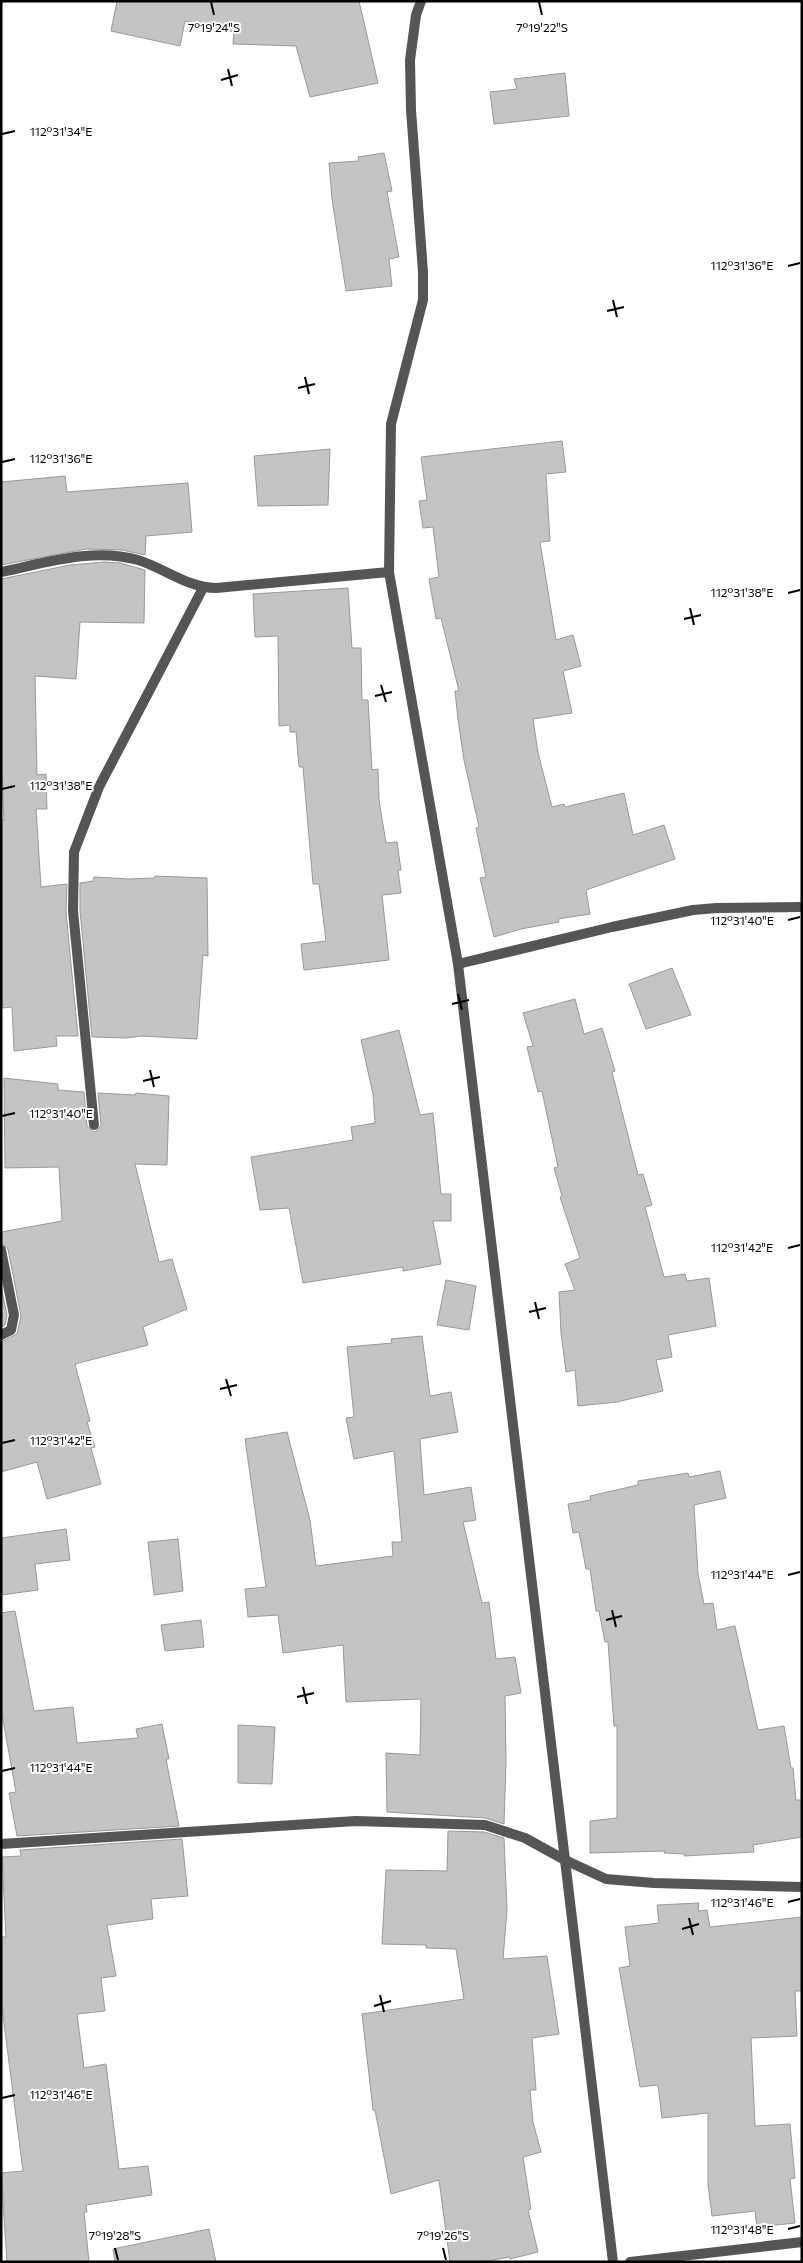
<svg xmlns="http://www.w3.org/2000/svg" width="803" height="2263" font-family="Commissioner,sans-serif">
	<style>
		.building { fill: #c4c4c4; stroke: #999 }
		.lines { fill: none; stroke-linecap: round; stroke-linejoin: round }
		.street { stroke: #555; stroke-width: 10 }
		.ticks { fill: none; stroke: #000; stroke-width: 2 }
		.ticks-label { font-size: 12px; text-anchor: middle; fill: #000; stroke: #fff; stroke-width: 4; stroke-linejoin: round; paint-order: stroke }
	</style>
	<rect width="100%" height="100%" fill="#fff"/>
	<!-- building -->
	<g class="building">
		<path d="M117,1H359L378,83L310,97L296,46L233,44L234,32L185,21L180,46L111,31Z"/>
		<path d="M565,73L569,116L494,124L490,92L517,89L514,79Z"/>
		<path d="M384,153L392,191L387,192L399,257L389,259L392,286L346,291L332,199L329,163L359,161L358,157Z"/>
		<path d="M562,441L566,472L546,474L550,541L540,542L556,640L573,635L581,666L563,671L572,713L533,719L538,753L552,807L564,804L565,807L624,793L633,835L664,825L675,859L586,890L590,914L558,919L559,922L521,929L494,937L480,878L486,877L476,828L479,827L464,760L458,719L455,691H459L441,618L436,619L429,579L439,577L433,527L423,528L419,501L427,500L421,457Z"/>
		<path d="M330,449L328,505L258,506L254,456Z"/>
		<path d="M65,476L67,492L188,483L192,532L146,536L145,555L122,550L86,549L1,565V482Z"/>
		<path d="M104,562L120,563L145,570L144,623L80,622L76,679L35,676L37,775L46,774L47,809H36L41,887L67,884L66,912L78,1036H56L57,1046L14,1051L12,1007L3,1008L1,989V820H4L1,753V579L70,565Z"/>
		<path d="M348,588L352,648H361L362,700H368L372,770L378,769L379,800L386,843L397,842L401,870H398L401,893L382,895L389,960L304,970L301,944L326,941L319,884H313L303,767H299L296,732H290V725L279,726L278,636L255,637L253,594Z"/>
		<path d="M155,876L207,878L208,956L203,955L197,1039L141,1036L127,1038L92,1037L80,911V883L93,881L94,877L129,879L155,878Z"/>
		<path d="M672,968L691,1015L646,1029L629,984Z"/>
		<path d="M575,999L584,1034L602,1028L615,1071L612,1072L638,1175L643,1174L652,1205L645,1207L664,1277L685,1274L687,1281L709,1278L716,1326L668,1335L672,1357L656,1360L663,1391L617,1402L578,1406L575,1370L566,1372L561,1333L559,1292L575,1290L565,1264L580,1258L560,1197L562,1196L554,1168L558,1167L542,1091L538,1092L527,1047L533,1046L523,1013Z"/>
		<path d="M399,1030L420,1115L433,1113L441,1194H451V1221H433L441,1264L403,1271V1267L303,1283L289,1208L260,1210L251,1157L353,1140L351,1127L375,1123L373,1094L361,1040Z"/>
		<path d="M4,1078L58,1084V1090L84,1092L87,1126L94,1132L98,1130L101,1125L98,1093L135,1095L136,1093L169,1096L167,1165L135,1164L159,1262L172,1259L187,1309L143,1327L148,1345L75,1364L90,1421L87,1422L95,1447L91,1448L101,1484L47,1499L37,1462L1,1472V1342L17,1334L21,1316L8,1249L1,1243V1232L62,1221L59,1167L5,1168Z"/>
		<path d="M446,1280L476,1286L469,1330L437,1325Z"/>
		<path d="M1,1286L7,1315L5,1325L1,1327Z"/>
		<path d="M422,1336L430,1396L451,1392L458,1432L420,1439L424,1495L471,1487L476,1520L463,1522L482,1603L489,1602L496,1659L515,1657L521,1693L505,1696L506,1761L504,1824L485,1818L387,1812L386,1753L420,1755L421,1699L346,1702L343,1645L283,1653L278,1615L248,1617L245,1589L266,1587L245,1439L287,1432L310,1520L316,1566L393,1556L392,1542H402L394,1451L354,1459L346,1418L354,1417L347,1347L392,1343L391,1339Z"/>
		<path d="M720,1471L726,1498L694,1505L698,1574L704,1604L713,1603L717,1630L735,1626L758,1730L784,1726L791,1768H793L796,1800H802V1837L753,1845L754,1852L684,1856L685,1854L664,1853L665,1851L590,1853V1821L617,1818V1725L614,1726L608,1642H605L599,1611H596L590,1569H586L579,1532L573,1533L568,1504L591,1500L590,1496L638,1485V1481L688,1473L689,1477Z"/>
		<path d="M66,1529L70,1560L35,1564L38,1590L1,1595V1538Z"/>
		<path d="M178,1539L183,1591L154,1595L148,1542Z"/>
		<path d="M15,1611L34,1711L73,1707L77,1743L138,1738L136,1729L162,1724L169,1759H166L179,1826L17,1836L9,1793L16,1792L1,1709V1613Z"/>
		<path d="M201,1620L204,1647L165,1651L161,1625Z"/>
		<path d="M238,1725L275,1727L272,1784L238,1783Z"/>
		<path d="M448,1831L484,1832L504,1838L507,1910L503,1959L547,1956L559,2034L532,2038L536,2090H530L533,2122L541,2152L523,2157L531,2209L528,2210L538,2252L510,2259V2257L480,2262H450L439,2180L391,2194L375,2110H373L362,2014L464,1999L456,1949L426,1948V1945L382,1944L386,1870L447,1871Z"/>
		<path d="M182,1839L188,1896L151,1899L153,1919L107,1925L116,1976L101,1978L105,2011L77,2014L84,2068L106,2064L119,2169L148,2166L152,2195L86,2205L87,2212H84L89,2262H7L1,2173L23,2171L1,2000V1937H6L2,1857L21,1856L20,1850Z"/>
		<path d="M699,1903L698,1911L707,1910L710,1927L802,1917V1991H795L797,2036L751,2038L755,2126L790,2124L795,2178L790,2179L795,2223L757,2227L755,2211L712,2216L708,2185V2113L662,2118L658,2085L640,2087L619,1968L630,1966L625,1927L659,1923L657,1905Z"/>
		<path d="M209,2229L216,2262H115L113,2249Z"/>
	</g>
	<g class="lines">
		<!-- street -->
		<g class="street">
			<path d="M421,1L416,15L410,60L411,110L423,272V300L391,424L389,572L458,964L613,2262"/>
			<path d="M1,572C45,563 93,547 138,560C164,568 188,588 216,588L389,572"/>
			<path d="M458,964L612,927L693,910L717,908L802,907"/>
			<path d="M94,1125L73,911L74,852L99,787L203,588"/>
			<path d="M1,1250L14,1315L11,1330L1,1335"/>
			<path d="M1,1844L356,1821L485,1825L525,1838L565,1860L606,1879L654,1883L802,1887"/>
			<path d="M630,2262L802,2242"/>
		</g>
	</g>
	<!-- ticks -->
	<path class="ticks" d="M211,2L214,15M539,2L542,15M228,69L232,86M221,80L238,75M2,134L15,131M788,266L800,263M613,300L617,317M607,311L624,307M305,377L309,394M298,388L315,384M2,462L15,459M788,593L800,590M690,608L694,625M684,619L701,615M381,685L386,702M375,696L392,692M2,789L15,786M788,920L800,917M458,994L462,1010M452,1004L469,1000M150,1070L154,1087M143,1081L160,1077M2,1116L15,1113M788,1248L800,1245M535,1302L539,1319M529,1312L546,1308M226,1379L231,1396M220,1389L237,1385M2,1443L15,1440M788,1575L800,1572M612,1610L616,1627M606,1620L622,1616M303,1687L307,1704M297,1697L314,1693M2,1771L15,1768M788,1902L800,1899M689,1918L693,1935M682,1929L699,1924M380,1995L384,2012M374,2006L391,2001M2,2098L15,2095M788,2229L800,2226M115,2248L118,2260M443,2248L446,2260"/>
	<g class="ticks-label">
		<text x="214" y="32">7°19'24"S</text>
		<text x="542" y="32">7°19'22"S</text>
		<text x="61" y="136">112°31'34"E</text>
		<text x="742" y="270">112°31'36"E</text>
		<text x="61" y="463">112°31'36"E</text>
		<text x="742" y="597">112°31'38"E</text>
		<text x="61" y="790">112°31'38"E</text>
		<text x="742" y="925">112°31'40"E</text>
		<text x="61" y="1118">112°31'40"E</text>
		<text x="742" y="1252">112°31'42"E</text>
		<text x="61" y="1445">112°31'42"E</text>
		<text x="742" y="1579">112°31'44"E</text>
		<text x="61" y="1772">112°31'44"E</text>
		<text x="742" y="1907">112°31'46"E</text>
		<text x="61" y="2099">112°31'46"E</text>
		<text x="742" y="2234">112°31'48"E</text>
		<text x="115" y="2240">7°19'28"S</text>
		<text x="443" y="2240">7°19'26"S</text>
	</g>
	<!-- border -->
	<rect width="803" height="2263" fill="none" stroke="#000000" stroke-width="5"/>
</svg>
